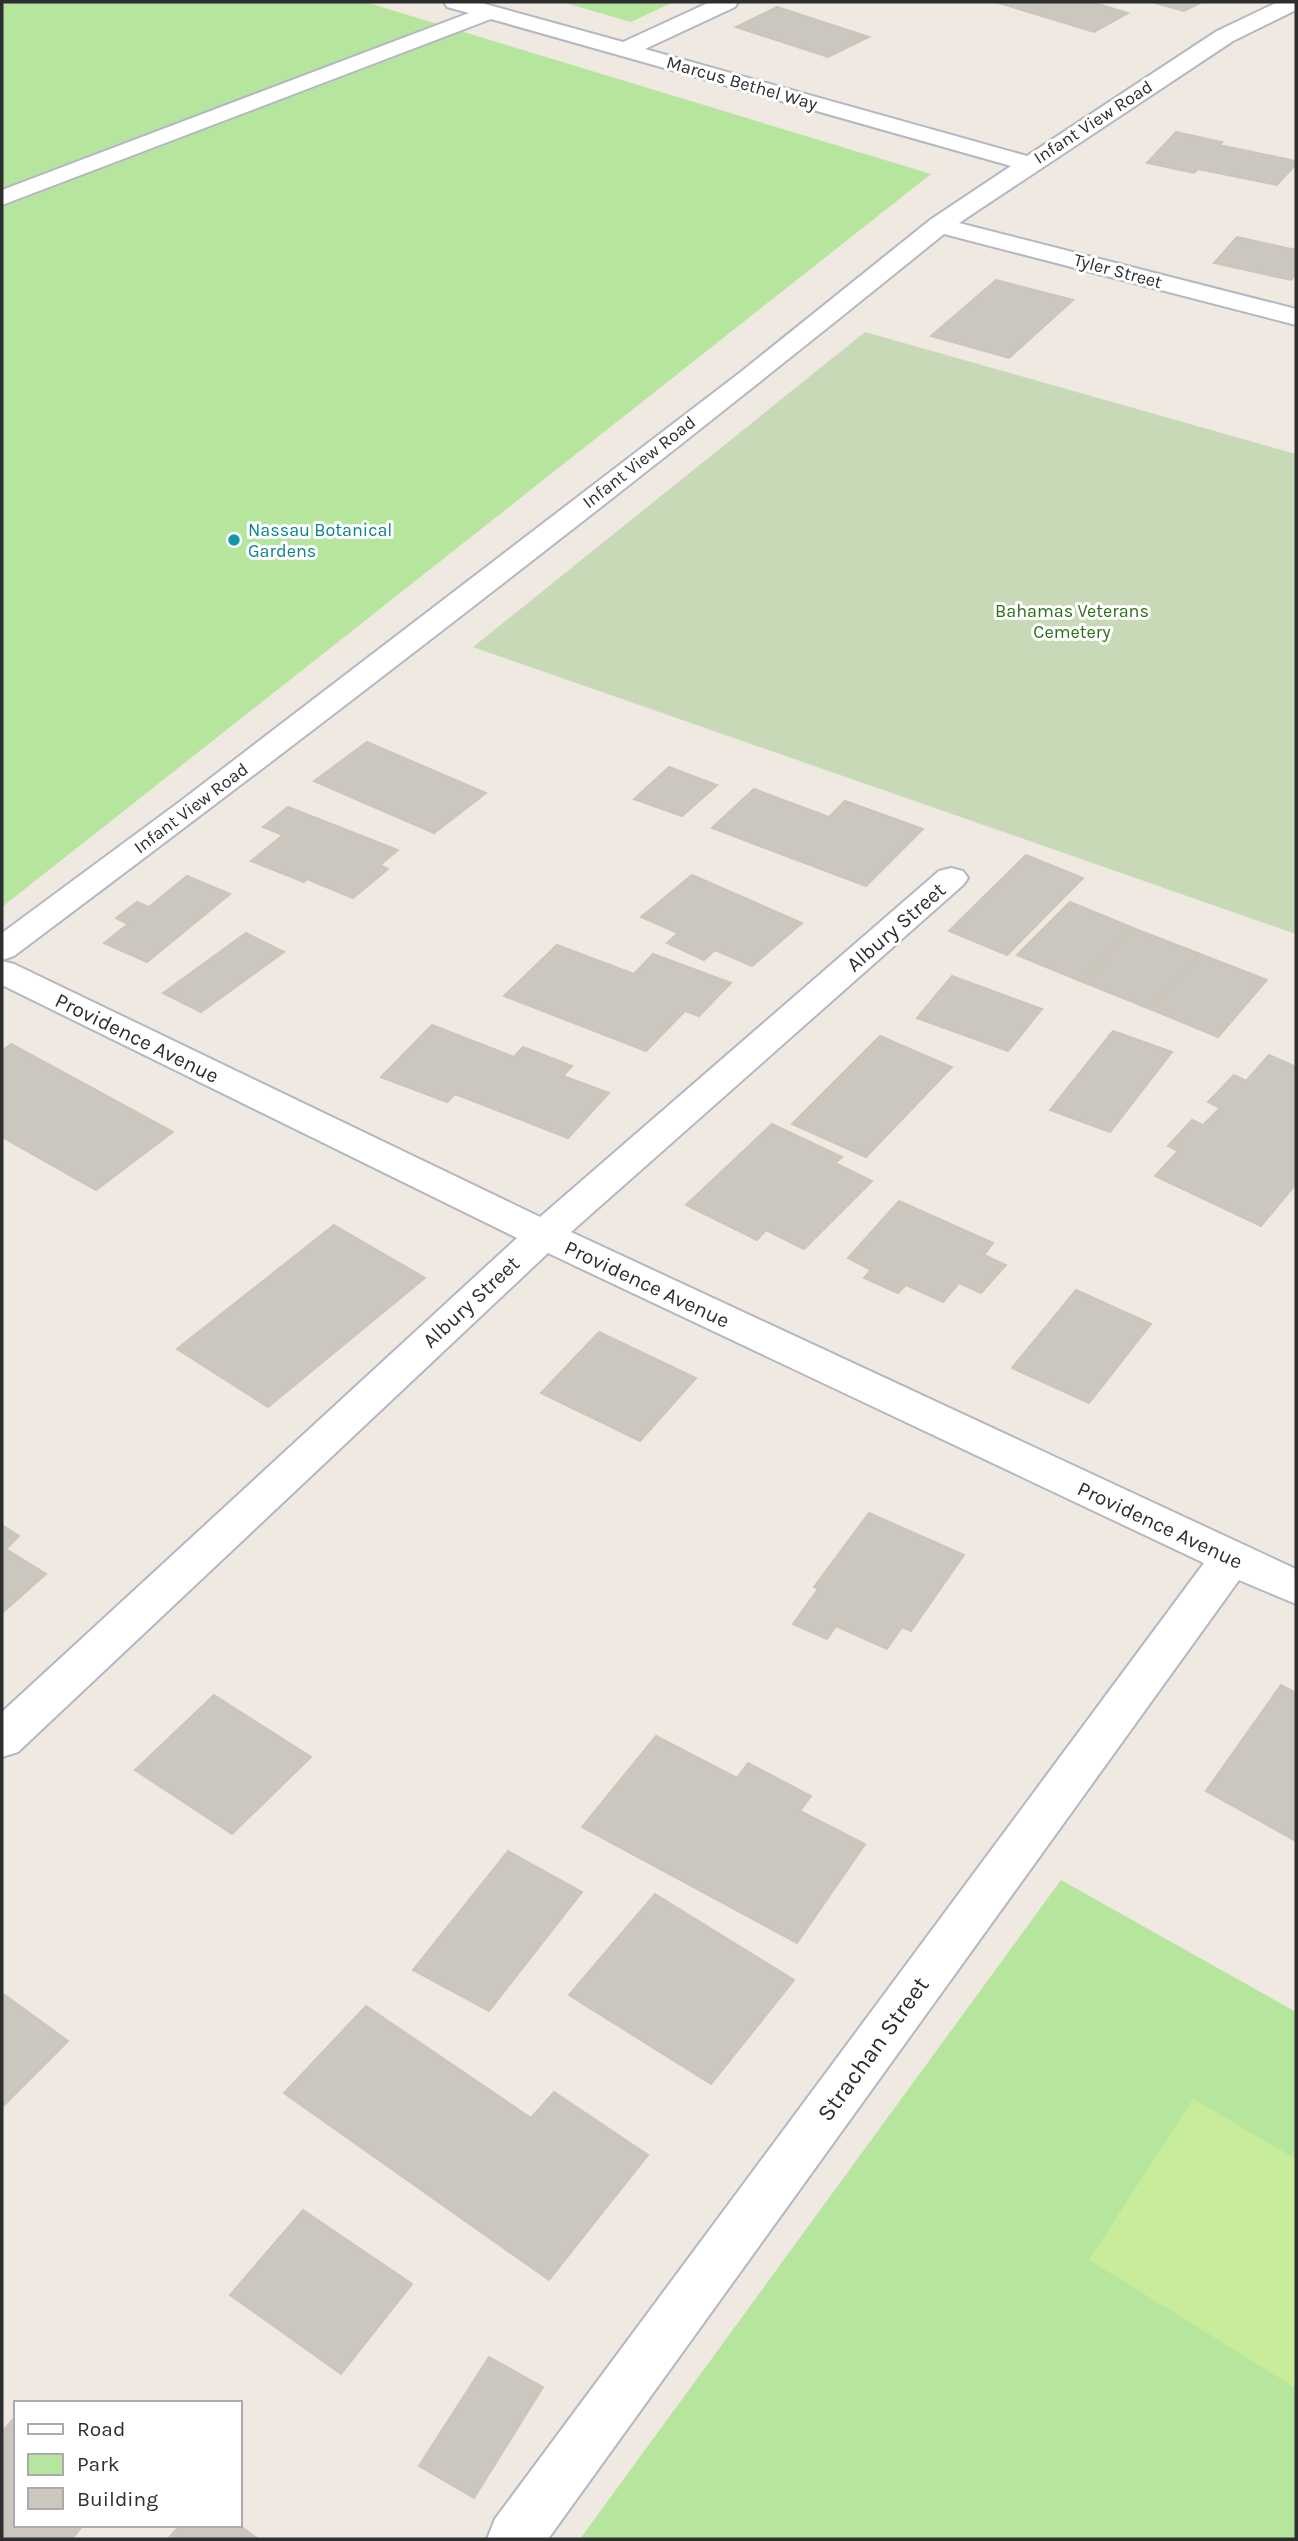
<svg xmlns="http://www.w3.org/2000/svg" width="1298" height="2541" font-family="Karla,sans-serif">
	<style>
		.green { fill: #b6e59e }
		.cemetery { fill: #c8d9b8 }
		.pitch { fill: #c9ec9a }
		.building { fill: #cbc7bf; stroke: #cbc5ba; stroke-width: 2 }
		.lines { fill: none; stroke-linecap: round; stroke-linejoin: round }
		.minor-casing { stroke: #b4b7c1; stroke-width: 4 }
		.minor { fill: #fff; fill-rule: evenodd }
		.culture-dot { fill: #0f9aa8; stroke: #fff; stroke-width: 2.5 }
		.labels { text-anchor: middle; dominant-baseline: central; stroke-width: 6; stroke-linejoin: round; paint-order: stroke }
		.far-street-label { font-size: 18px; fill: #2e2e2e; stroke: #fff }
		.far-culture-label { font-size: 18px; fill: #0d838f; stroke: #fff; text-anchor: start }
		.far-park-label { font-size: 18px; fill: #2c6e1b; stroke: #fff }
		.street-label { font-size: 21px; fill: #2e2e2e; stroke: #fff }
		.near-street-label { font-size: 24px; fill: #2e2e2e; stroke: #fff }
	</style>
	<rect width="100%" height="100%" fill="#efe9e1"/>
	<!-- green -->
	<g class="green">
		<path d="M2,2H365L931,174L2,907Z"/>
		<path d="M562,2H673L631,22Z"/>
		<path d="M1061,1880L1296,2012V2539H580Z"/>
	</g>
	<!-- cemetery -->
	<path class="cemetery" d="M865,332L1296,454V934L473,647Z"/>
	<!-- pitch -->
	<path class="pitch" d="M1193,2099L1296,2159V2388L1089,2260Z"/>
	<!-- building -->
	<g class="building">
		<path d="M996,2H1091L1128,13L1094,32Z"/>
		<path d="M1152,2H1202L1184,11Z"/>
		<path d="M777,7L869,37L828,57L736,27Z"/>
		<path d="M1176,132L1222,142L1219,145L1296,161V164L1277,185L1198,169L1194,173L1147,163Z"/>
		<path d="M1237,237L1296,250V274L1291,280L1214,263Z"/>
		<path d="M996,280L1073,300L1009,358L931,336Z"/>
		<path d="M367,742L486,793L434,833L314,781Z"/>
		<path d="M669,767L717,785L682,816L634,799Z"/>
		<path d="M754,789L829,817L845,801L923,829L866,886L712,828Z"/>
		<path d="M288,807L398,850L380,865L388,869L353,898L307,879L304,882L251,861L283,835L263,827Z"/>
		<path d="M1026,855L1083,878L1007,955L949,931Z"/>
		<path d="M692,875L802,923L752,966L715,950L704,960L667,943L678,933L641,917Z"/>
		<path d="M187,876L230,894L147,962L104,943L128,924L116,918L137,902L149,907Z"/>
		<path d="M1070,902L1133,928L1083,982L1017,955Z"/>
		<path d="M1133,928L1200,954L1150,1009L1083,982Z"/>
		<path d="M246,933L284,952L201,1012L163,993Z"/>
		<path d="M557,945L634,974L653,954L731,983L699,1016L685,1011L646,1051L504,996Z"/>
		<path d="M1200,954L1267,980L1218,1037L1150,1009Z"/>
		<path d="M952,976L1042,1009L1008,1051L917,1018Z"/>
		<path d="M432,1025L514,1057L523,1047L572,1066L563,1076L609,1093L568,1138L455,1094L447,1102L381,1077Z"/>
		<path d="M1113,1031L1172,1052L1110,1132L1050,1110Z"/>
		<path d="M880,1036L952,1067L866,1157L792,1124Z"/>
		<path d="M11,1044L173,1132L96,1190L2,1137V1051Z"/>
		<path d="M1269,1055L1296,1067V1184L1261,1226L1155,1176L1178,1151L1168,1146L1192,1120L1203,1125L1220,1108L1208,1102L1234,1075L1246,1081Z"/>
		<path d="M772,1124L842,1157L835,1163L872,1181L804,1249L766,1230L757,1240L686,1205Z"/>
		<path d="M899,1201L993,1243L984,1255L1006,1265L981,1293L959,1283L943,1302L906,1285L898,1293L864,1278L871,1270L848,1258Z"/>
		<path d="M334,1225L425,1278L268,1407L177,1349Z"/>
		<path d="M1076,1290L1151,1324L1089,1403L1012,1368Z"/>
		<path d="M599,1332L696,1378L640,1441L541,1393Z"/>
		<path d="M869,1513L964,1555L911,1631L902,1627L887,1649L836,1626L827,1639L793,1624L818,1589L814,1587Z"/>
		<path d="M2,1525L19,1536L6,1549L46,1574L2,1613Z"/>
		<path d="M1281,1685L1296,1693V1841L1206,1791Z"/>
		<path d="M214,1695L311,1757L232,1834L135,1770Z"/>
		<path d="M656,1736L737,1778L748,1763L811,1796L800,1811L865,1844L797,1943L582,1827Z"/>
		<path d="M508,1851L582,1892L489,2011L413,1970Z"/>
		<path d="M655,1894L794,1980L711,2084L569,1995Z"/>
		<path d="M2,1993L68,2041L2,2107Z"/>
		<path d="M366,2006L531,2118L554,2092L648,2155L549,2280L284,2093Z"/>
		<path d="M303,2210L412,2284L341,2374L230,2295Z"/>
		<path d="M489,2357L543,2387L474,2498L419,2466Z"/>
		<path d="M16,2416V2525H83L72,2539H2V2432Z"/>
		<path d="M180,2525H239L258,2539H168Z"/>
	</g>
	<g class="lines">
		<!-- minor casing -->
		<g class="minor-casing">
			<g id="minor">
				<path d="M444,2H478L623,42L710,2H738L735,7L645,49L1027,156L1217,31L1278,2H1296V10L1233,41L959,223L1296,309V325L944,234C639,481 328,721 14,956L2,960V933L182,800L742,371L930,220L1011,166L491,19L2,205V190L469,13L447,7Z"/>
				<path d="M951,868L963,871L968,878L963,885L571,1232L1296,1569V1604L1239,1580L548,2539H487L495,2519L1204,1563L548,1253L18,1752L2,1757V1712L517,1238L2,985V961L14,964L540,1217L939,871Z"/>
			</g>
		</g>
		<!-- minor -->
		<use href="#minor" class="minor"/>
	</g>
	<!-- markers -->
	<circle class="culture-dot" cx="234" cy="540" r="7"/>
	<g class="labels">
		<!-- far-street labels -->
		<g class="far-street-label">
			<text transform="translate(742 83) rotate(16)">Marcus Bethel Way</text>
			<text transform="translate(1093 122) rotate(-33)">Infant View Road</text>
			<text transform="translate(1118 271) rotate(15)">Tyler Street</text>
			<text transform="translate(639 462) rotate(-38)">Infant View Road</text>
			<text transform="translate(191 808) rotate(-37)">Infant View Road</text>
		</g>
		<!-- far-culture labels -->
		<g class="far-culture-label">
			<text x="248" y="530">Nassau Botanical<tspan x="248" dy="21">Gardens</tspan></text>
		</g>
		<!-- far-park labels -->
		<g class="far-park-label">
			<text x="1072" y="611">Bahamas Veterans<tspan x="1072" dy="21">Cemetery</tspan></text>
		</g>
		<!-- street labels -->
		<g class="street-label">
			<text transform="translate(896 927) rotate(-41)">Albury Street</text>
			<text transform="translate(137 1038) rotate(26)">Providence Avenue</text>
			<text transform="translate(647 1284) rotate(25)">Providence Avenue</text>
			<text transform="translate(471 1302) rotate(-43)">Albury Street</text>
			<text transform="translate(1160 1525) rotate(25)">Providence Avenue</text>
		</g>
		<!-- near-street labels -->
		<g class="near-street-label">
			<text transform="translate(873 2049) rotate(-54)">Strachan Street</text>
		</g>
	</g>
	<!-- border -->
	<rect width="1298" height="2541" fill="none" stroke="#2e2e2e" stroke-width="7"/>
	<!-- legend -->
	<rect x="14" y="2401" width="228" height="126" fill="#ffffff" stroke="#ababab" stroke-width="2"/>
	<rect x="28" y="2424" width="35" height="10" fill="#ffffff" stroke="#ababab" stroke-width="2"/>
	<text x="77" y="2436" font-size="21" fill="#2e2e2e">Road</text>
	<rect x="28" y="2454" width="35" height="21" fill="#b6e59e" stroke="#ababab" stroke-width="2"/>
	<text x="77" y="2471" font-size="21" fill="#2e2e2e">Park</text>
	<rect x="28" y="2488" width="35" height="21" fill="#cbc7bf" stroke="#ababab" stroke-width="2"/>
	<text x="77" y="2506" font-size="21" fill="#2e2e2e">Building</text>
</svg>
